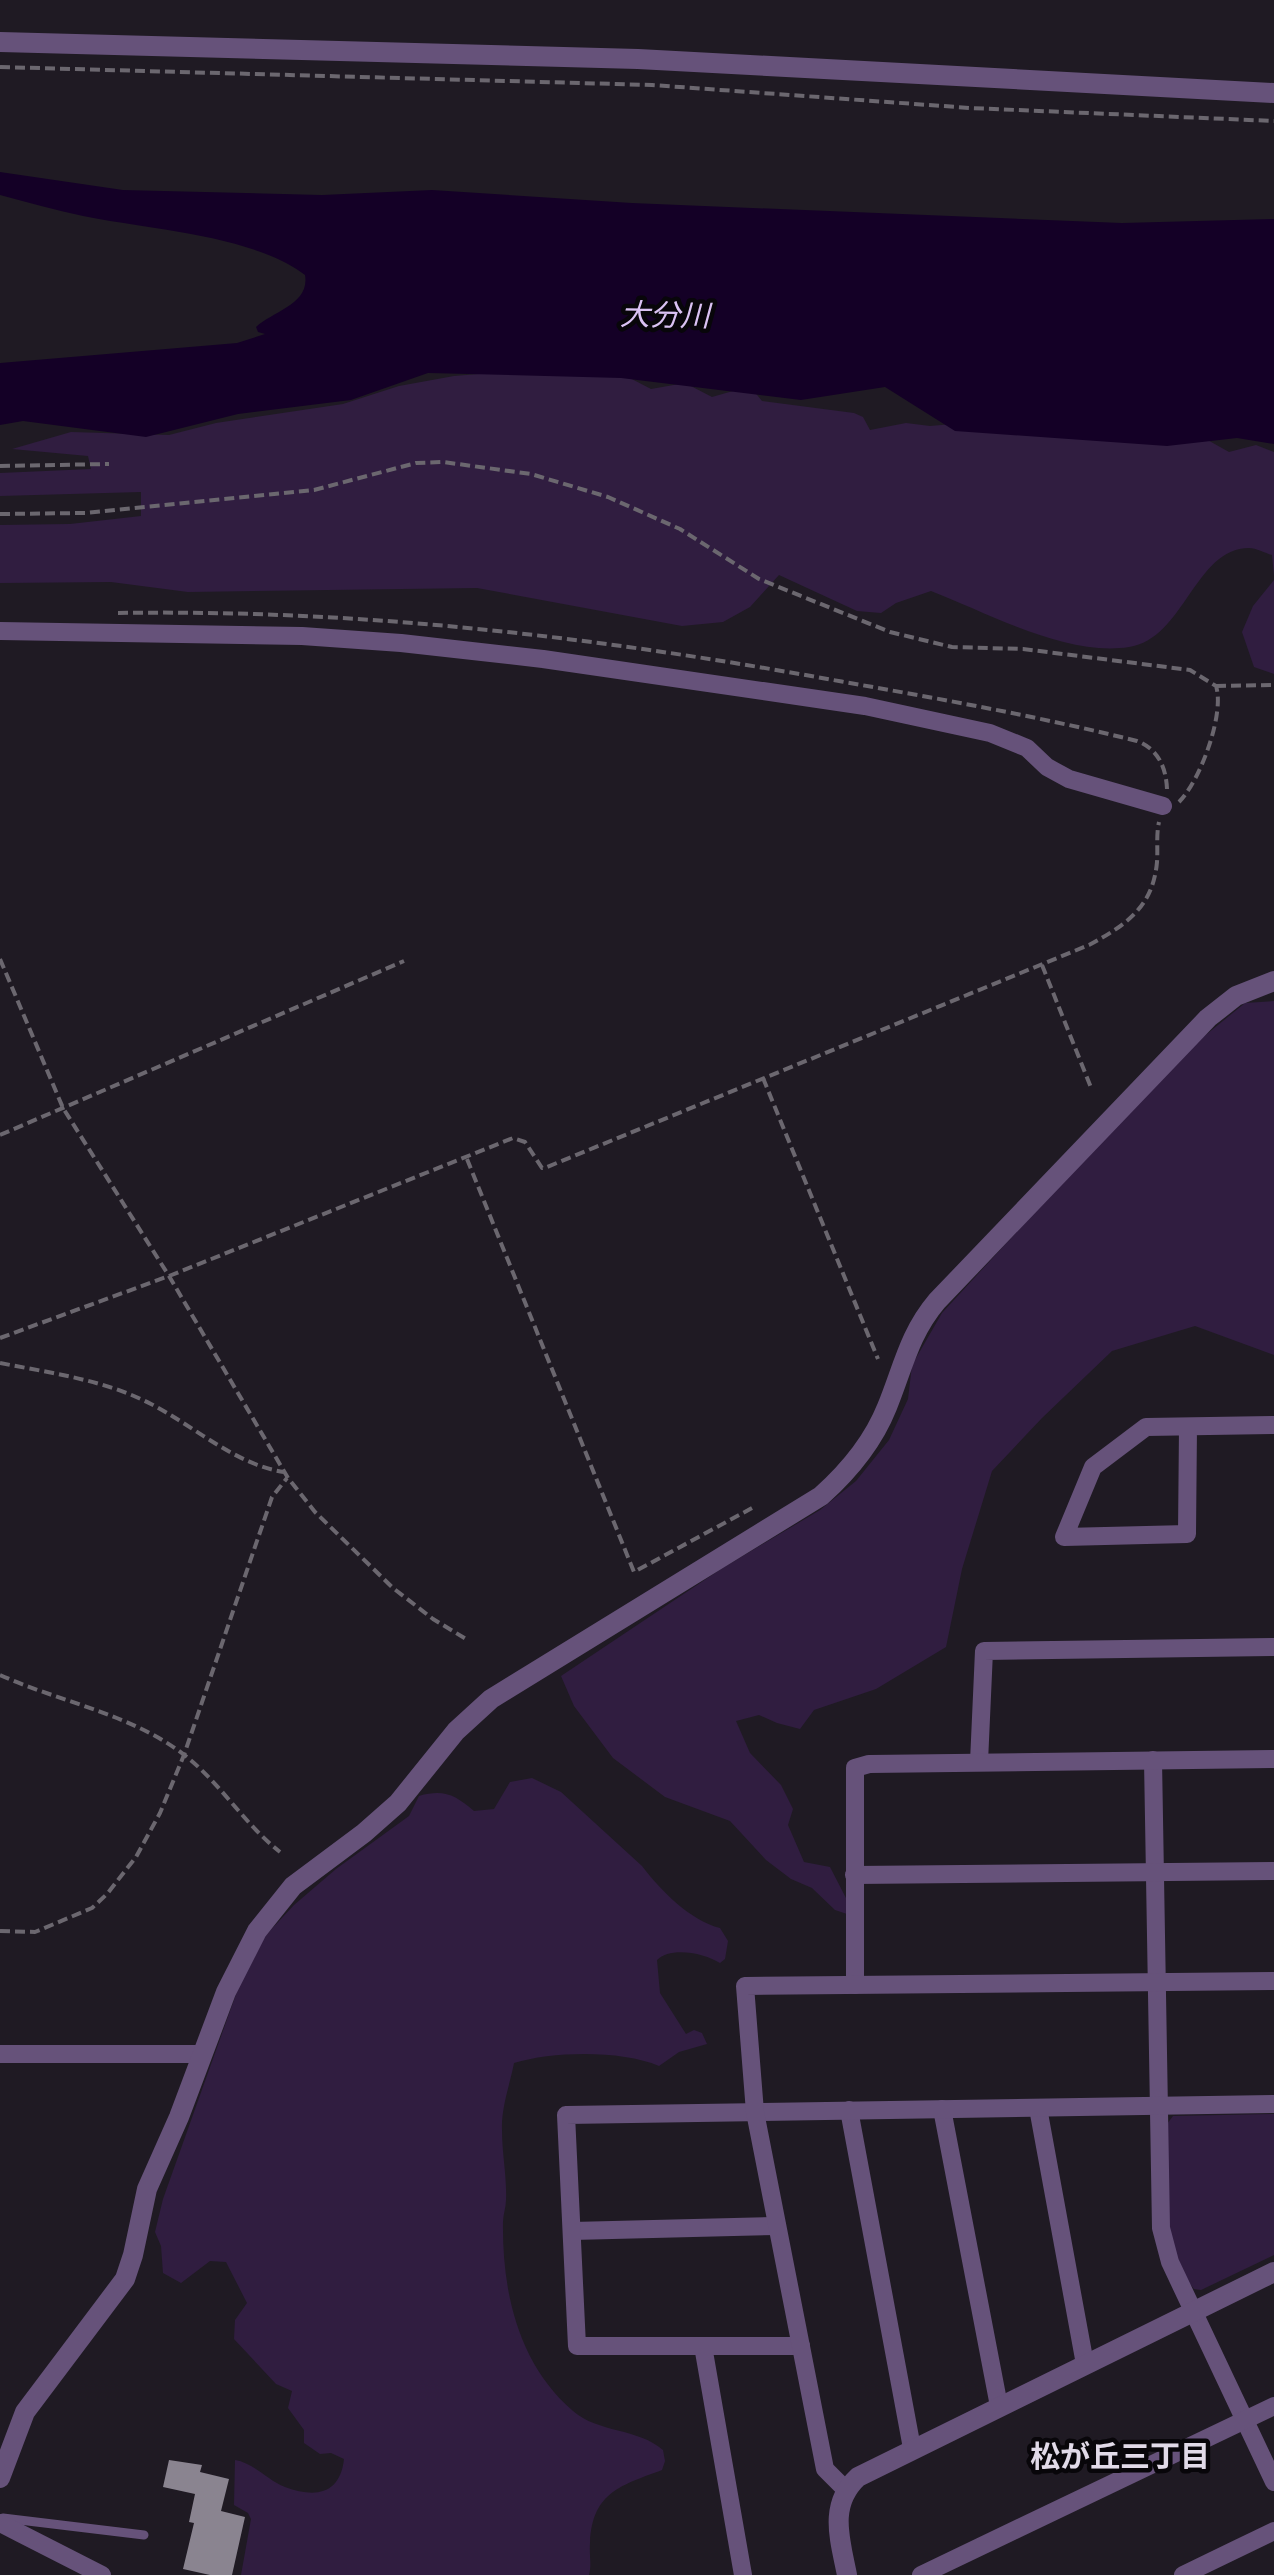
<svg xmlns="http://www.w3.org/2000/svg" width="1274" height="2575" font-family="Arial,'Noto Sans JP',sans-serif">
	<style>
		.green { fill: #301d40 }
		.water { fill: #140026 }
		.building { fill: #8a8490 }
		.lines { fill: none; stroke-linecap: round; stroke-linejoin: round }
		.path { stroke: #6b676f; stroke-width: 4; stroke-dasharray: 10 5; stroke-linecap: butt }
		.service { stroke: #66527a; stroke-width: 9 }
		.minor { stroke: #66527a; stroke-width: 18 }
		.tertiary { stroke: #66527a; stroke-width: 20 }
		.labels { text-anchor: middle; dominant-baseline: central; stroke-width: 9; stroke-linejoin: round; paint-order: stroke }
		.water-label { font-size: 30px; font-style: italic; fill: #dac2f3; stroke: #08060a }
		.neighbourhood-label { font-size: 30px; font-weight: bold; fill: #e1dae8; stroke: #08060a }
	</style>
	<rect width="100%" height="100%" fill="#1f1a23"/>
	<!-- green -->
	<g class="green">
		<path d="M504,372L624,375L651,389L685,383L712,397L740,389L753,390L762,401L854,413L863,417L870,430L906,423L930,426L998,420L1204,438L1229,452L1256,445L1274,452V576L1272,555C1265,553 1256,548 1249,548C1195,548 1184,639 1129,647C1067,657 988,613 931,591L896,603L881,613L857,611L779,575L750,607L723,622L682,626L477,588L188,592L111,582L0,583V525L70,524L141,516V492L0,496V473L91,469L88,456L12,449L71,432L169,435L216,423L343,404L399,386L454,376Z"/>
		<path d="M1274,580V674L1254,667L1242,632L1253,606Z"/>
		<path d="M1274,1001V1355L1195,1326L1112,1351L1042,1418L992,1471L962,1569L946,1647L876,1689L814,1710L800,1729L777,1723L759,1715L736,1721L750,1753L781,1785L793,1809L788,1825L804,1862L830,1867L847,1900V1914L835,1910L812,1888L791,1879L766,1860L730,1821L665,1797L613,1758L574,1706L561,1676L721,1569L820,1510L856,1481L889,1440L908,1399L912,1365L942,1313L1175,1060L1245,1003Z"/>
		<path d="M532,1778L561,1792L642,1866C660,1890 691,1921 720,1928L728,1941L725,1959L720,1963C705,1953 670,1946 657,1960L660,1993L686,2034L694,2030L702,2033L707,2044L679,2052L659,2066C622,2050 553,2051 514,2063C510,2084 501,2108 502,2130C502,2154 507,2177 506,2200C506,2207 503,2215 503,2222C502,2291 518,2364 573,2411C598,2433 638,2428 663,2450L665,2461L662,2470C622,2485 592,2492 590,2543C589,2555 592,2564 589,2575H241L251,2519L248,2513L234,2505L235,2460C254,2463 267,2480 285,2487C315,2498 340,2495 344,2459L331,2453L320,2454L304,2443V2430L288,2408L292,2391L276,2384L234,2339L235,2320L247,2303L226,2262L210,2261L181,2283L163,2273L161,2246L155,2232L163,2199L240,1983L265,1936L294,1905L336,1869L409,1816L419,1796C444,1789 455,1795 474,1811L494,1809L510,1782Z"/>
		<path d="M1274,2114V2255L1201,2290L1194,2289C1157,2245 1167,2177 1167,2124L1173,2116Z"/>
	</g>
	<!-- water -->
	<path class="water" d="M0,172L123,190L322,195L432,190L632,203L1122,223L1274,219V444L1237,438L1167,446L955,431L885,387L801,400L621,378L428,373L351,400L238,414L146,437L23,421L0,425V363L237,343L265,334L258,332L256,327C273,311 310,304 305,275C253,235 146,229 83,216C55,210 27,202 0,195Z"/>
	<!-- building -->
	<path class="building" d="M169,2460L202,2465L200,2472L229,2479L221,2511L245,2517L232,2575H210L183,2569L194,2523L189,2522L195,2494L163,2487Z"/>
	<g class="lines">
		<!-- path -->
		<g class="path">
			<path d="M0,67L652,85L970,108L1274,121"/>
			<path d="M0,466L109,464"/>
			<path d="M0,514L85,513L314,490L416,463L443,462L531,474L608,497L680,529L759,579L890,632L952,647L1023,649L1190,670L1216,686C1225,714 1200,781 1179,802"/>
			<path d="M118,613C359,609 596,637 833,680C935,698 1037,716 1137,741C1158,749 1166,767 1167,789"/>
			<path d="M1216,686L1274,685"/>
			<path d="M0,959L63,1108L169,1276L288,1478L315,1512L393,1588L433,1619L466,1639"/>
			<path d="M1042,965L1092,1090"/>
			<path d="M763,1078L878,1359"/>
			<path d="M0,1135L404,961"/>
			<path d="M467,1159L634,1572L752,1508"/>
			<path d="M0,1338L169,1276L513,1138L525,1142L542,1168L547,1167L1089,945C1126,925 1153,907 1157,862C1158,849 1156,835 1159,822"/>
			<path d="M0,1363C51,1373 105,1380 151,1404C194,1426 236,1465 284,1472"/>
			<path d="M0,1675C60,1702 131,1714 183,1754C220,1782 243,1823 280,1852"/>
			<path d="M0,1931L35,1932L92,1908L107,1894L136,1857L160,1813L184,1755L272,1497L287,1478"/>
		</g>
		<!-- service -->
		<path class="service" d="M3,2518L144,2535"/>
		<!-- minor -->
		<g class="minor">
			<path d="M0,631L302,636L401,643L543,659L865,706L990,733L1027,748L1047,767L1069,779L1163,806"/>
			<path d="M1188,1427L1187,1534L1064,1537L1093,1467L1146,1427L1274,1425"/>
			<path d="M1153,1760L1161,2228L1170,2262L1274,2482"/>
			<path d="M979,1762L984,1651L1274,1647"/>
			<path d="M854,1875L1274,1871"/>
			<path d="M855,1985V1768L869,1764L1274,1759"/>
			<path d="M0,2054H203"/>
			<path d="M1038,2108L1085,2364"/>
			<path d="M942,2109L999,2406"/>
			<path d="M849,2110L912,2448"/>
			<path d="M572,2231L777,2226"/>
			<path d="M703,2346L743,2575"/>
			<path d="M801,2346H577L566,2115L1274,2104"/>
			<path d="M846,2490L825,2469L755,2112L745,1986L1274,1981"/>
			<path d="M0,2523L102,2575"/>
			<path d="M921,2575L1274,2406"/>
			<path d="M1183,2575L1274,2531"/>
		</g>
		<!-- tertiary -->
		<g class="tertiary">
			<path d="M0,42L638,59L1274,93"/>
			<path d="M0,2478L25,2412L125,2279L133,2255L147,2189L179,2117L226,1992L257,1931L293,1886L364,1833L398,1803L456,1731L491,1699L821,1496C849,1471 873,1442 887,1407C903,1368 909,1334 937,1301L1208,1018L1236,996L1274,981"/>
			<path d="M847,2575C840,2539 828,2505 858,2477L1274,2272"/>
		</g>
	</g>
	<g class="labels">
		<!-- water labels -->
		<g class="water-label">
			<text transform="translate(665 315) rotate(1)">大分川</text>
		</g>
		<!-- neighbourhood labels -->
		<g class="neighbourhood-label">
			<text x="1120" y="2456">松が丘三丁目</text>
		</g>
	</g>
</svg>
